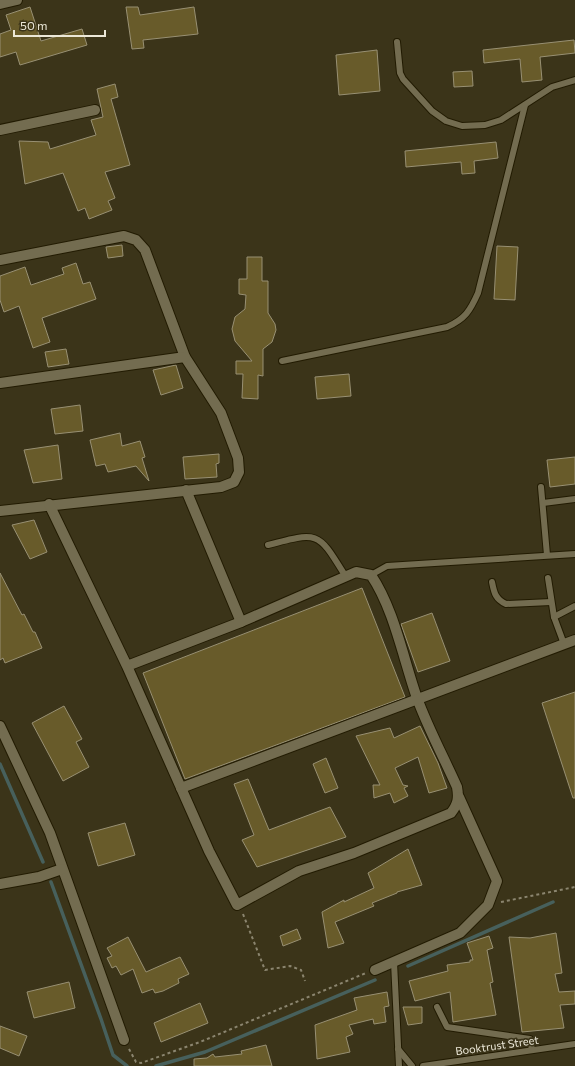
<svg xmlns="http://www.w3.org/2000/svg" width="575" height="1066" font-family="Commissioner,sans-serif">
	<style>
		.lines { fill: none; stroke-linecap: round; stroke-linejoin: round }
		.stream { stroke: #47605c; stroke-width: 3.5 }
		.building { fill: #685b2a; stroke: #989073 }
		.service-casing { stroke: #221b02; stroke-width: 8 }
		.minor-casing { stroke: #221b02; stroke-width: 12 }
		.path { stroke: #8b856f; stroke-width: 2; stroke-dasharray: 3 3; stroke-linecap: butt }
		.service { stroke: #736c50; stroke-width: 6 }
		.minor { stroke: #736c50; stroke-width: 10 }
		.labels { text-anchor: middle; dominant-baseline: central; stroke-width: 3.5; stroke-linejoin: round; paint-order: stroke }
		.street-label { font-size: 11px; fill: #ece8d8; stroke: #3b3419 }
	</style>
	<rect width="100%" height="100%" fill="#3b3419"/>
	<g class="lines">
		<!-- stream -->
		<g class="stream">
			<path d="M0,764L43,862"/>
			<path d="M51,882L101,1019L113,1055L127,1066"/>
			<path d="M408,966L553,902"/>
			<path d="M156,1066L205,1052L375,980"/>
		</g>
	</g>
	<!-- building -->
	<g class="building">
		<path d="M30,7L41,41L82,29L87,45L20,65L16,52L0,57V34L11,30L6,15Z"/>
		<path d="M126,7H138L140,15L194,7L198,34L143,40L144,48L132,49Z"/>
		<path d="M574,40L575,53L540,57L542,80L522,82L520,59L484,63L483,50Z"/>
		<path d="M377,50L380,91L339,95L336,55Z"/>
		<path d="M472,71L473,86L454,87L453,72Z"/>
		<path d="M115,84L118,97L111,99L130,165L105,172L115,198L108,201L112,210L89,219L85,208L78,211L63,173L25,184L19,141L48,142L50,149L96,135L91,120L103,117L97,89Z"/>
		<path d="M496,142L498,158L474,161L475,173L462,174L461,162L406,167L405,151Z"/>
		<path d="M122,245L123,256L108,258L106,247Z"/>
		<path d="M497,246L518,247L515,300L494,299Z"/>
		<path d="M247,257H262V281H268V313L275,324L276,330L272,342L263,349V376L258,375V399L242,398L243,374H236V361H252L235,341L232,329L235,317L245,309L246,295L239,294V279H247Z"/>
		<path d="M76,263L83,284L90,282L96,299L42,318L50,342L33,348L19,306L4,312L0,300V276L25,267L31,285L64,274L62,268Z"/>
		<path d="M66,349L69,364L48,367L45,352Z"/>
		<path d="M176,365L183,388L161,395L153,370Z"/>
		<path d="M349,374L351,396L317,399L315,377Z"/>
		<path d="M80,405L83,431L55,434L51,409Z"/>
		<path d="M120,433L122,446L140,441L145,457L142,458L149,481L136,466L108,472L105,464L96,466L90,440Z"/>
		<path d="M58,445L62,479L33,483L24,450Z"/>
		<path d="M219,454V463L216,464L217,477L185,479L183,457Z"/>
		<path d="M575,457V484L550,487L547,460Z"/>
		<path d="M34,520L47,552L30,559L12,525Z"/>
		<path d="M0,573L22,615L24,614L33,632H35L42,648L5,663L3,658L0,660Z"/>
		<path d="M362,588L405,697L185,779L143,673Z"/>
		<path d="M432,613L450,661L418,672L401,624Z"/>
		<path d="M575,692V798H573L542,703Z"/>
		<path d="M64,706L82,739L76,742L89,767L63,781L32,723Z"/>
		<path d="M420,726L438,763L447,788L429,793L418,757L395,768L403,785L408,786L404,788L408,796L394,803L390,793L374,798L373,785H380L356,736L390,728L394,738Z"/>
		<path d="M326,758L338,788L325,793L313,764Z"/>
		<path d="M248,779L269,830L330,807L346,837L257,867L242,840L254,835L234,784Z"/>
		<path d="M125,823L135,855L98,866L88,833Z"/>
		<path d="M408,849L422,885L397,892V893L372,903L374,906L335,922L344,943L328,948L322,912L344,900V902L374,888L368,873Z"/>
		<path d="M297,929L301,939L283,946L280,936Z"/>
		<path d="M556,933L562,973L555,974L559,992L575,991V1004L560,1005L564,1028L522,1032L509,937L530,938Z"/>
		<path d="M489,936L493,948L487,950L493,982L490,983L496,1015L453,1022L450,992L415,1001L409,981L448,971L447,965L470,962V960H473L467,943Z"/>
		<path d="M128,937L146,972L180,957L189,974L178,979L179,983L163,991L155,993L153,989L142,993L133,969L121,975L116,966L112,968L107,958L112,956L107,948Z"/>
		<path d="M69,982L75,1008L34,1018L27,992Z"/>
		<path d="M387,992L389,1006L384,1007L386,1022L374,1024L373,1019L349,1025L353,1034L346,1037L350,1052L317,1059L315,1025L357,1010L354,998Z"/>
		<path d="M200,1003L208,1023L161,1042L154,1023Z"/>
		<path d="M403,1007H422V1023L408,1025Z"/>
		<path d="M0,1026L27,1036L19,1056L0,1048Z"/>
		<path d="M266,1045L272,1066H194V1059L207,1058L213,1054L215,1057L242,1054L241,1051Z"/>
	</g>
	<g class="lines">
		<!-- service casing -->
		<g class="service-casing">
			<g id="service">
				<path d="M397,42L400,73L403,79L432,111L446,121L462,126L485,125L501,120L552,87L575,80"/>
				<path d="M282,361L447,327C465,319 470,311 478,293L525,105"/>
				<path d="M541,487L547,555"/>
				<path d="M543,503L575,499"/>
				<path d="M268,545C320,531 318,532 346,577"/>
				<path d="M371,575L387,566L575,554"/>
				<path d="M548,578L554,617L564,644"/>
				<path d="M492,582C494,592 495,599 506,604L551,602"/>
				<path d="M554,617L575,606"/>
				<path d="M394,962L399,1066"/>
				<path d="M437,1007L447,1027L530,1039L532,1050"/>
				<path d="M398,1049L412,1066"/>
				<path d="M423,1066L575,1044"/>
			</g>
		</g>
		<!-- minor casing -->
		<g class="minor-casing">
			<g id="minor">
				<path d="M0,4L17,0"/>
				<path d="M0,130L95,110"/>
				<path d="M0,260L124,236L136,240L145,250L185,357L221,413L238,458L239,472L234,482L221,487L0,511"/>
				<path d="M0,383L185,357"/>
				<path d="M186,490L241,622"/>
				<path d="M49,504L127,666L209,851L237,905L299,871L354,853L451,813C458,804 459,798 457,787C444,758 428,728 417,698C403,658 394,609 371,575L356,572L241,622L127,666"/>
				<path d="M0,726L50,833L124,1040"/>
				<path d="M181,788L575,640"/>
				<path d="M0,884L39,877L62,869"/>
				<path d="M375,970L460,933L488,905L497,881L459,797"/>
			</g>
		</g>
		<!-- path -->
		<g class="path">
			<path d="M501,902L575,887"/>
			<path d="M243,914L265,970L290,966L301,970L305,981"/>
			<path d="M129,1049L136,1062L141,1063L200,1042L366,973"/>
		</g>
		<!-- service -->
		<use href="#service" class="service"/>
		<!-- minor -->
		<use href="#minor" class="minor"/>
	</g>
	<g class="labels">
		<!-- street labels -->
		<g class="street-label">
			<text transform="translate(497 1045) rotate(-8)">Booktrust Street</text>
		</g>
	</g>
	<!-- scale -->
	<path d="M14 30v6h91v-6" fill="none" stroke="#ece8d8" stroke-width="2"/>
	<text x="20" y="30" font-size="12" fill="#ece8d8" stroke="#3b3419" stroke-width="3" paint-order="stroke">50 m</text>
</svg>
